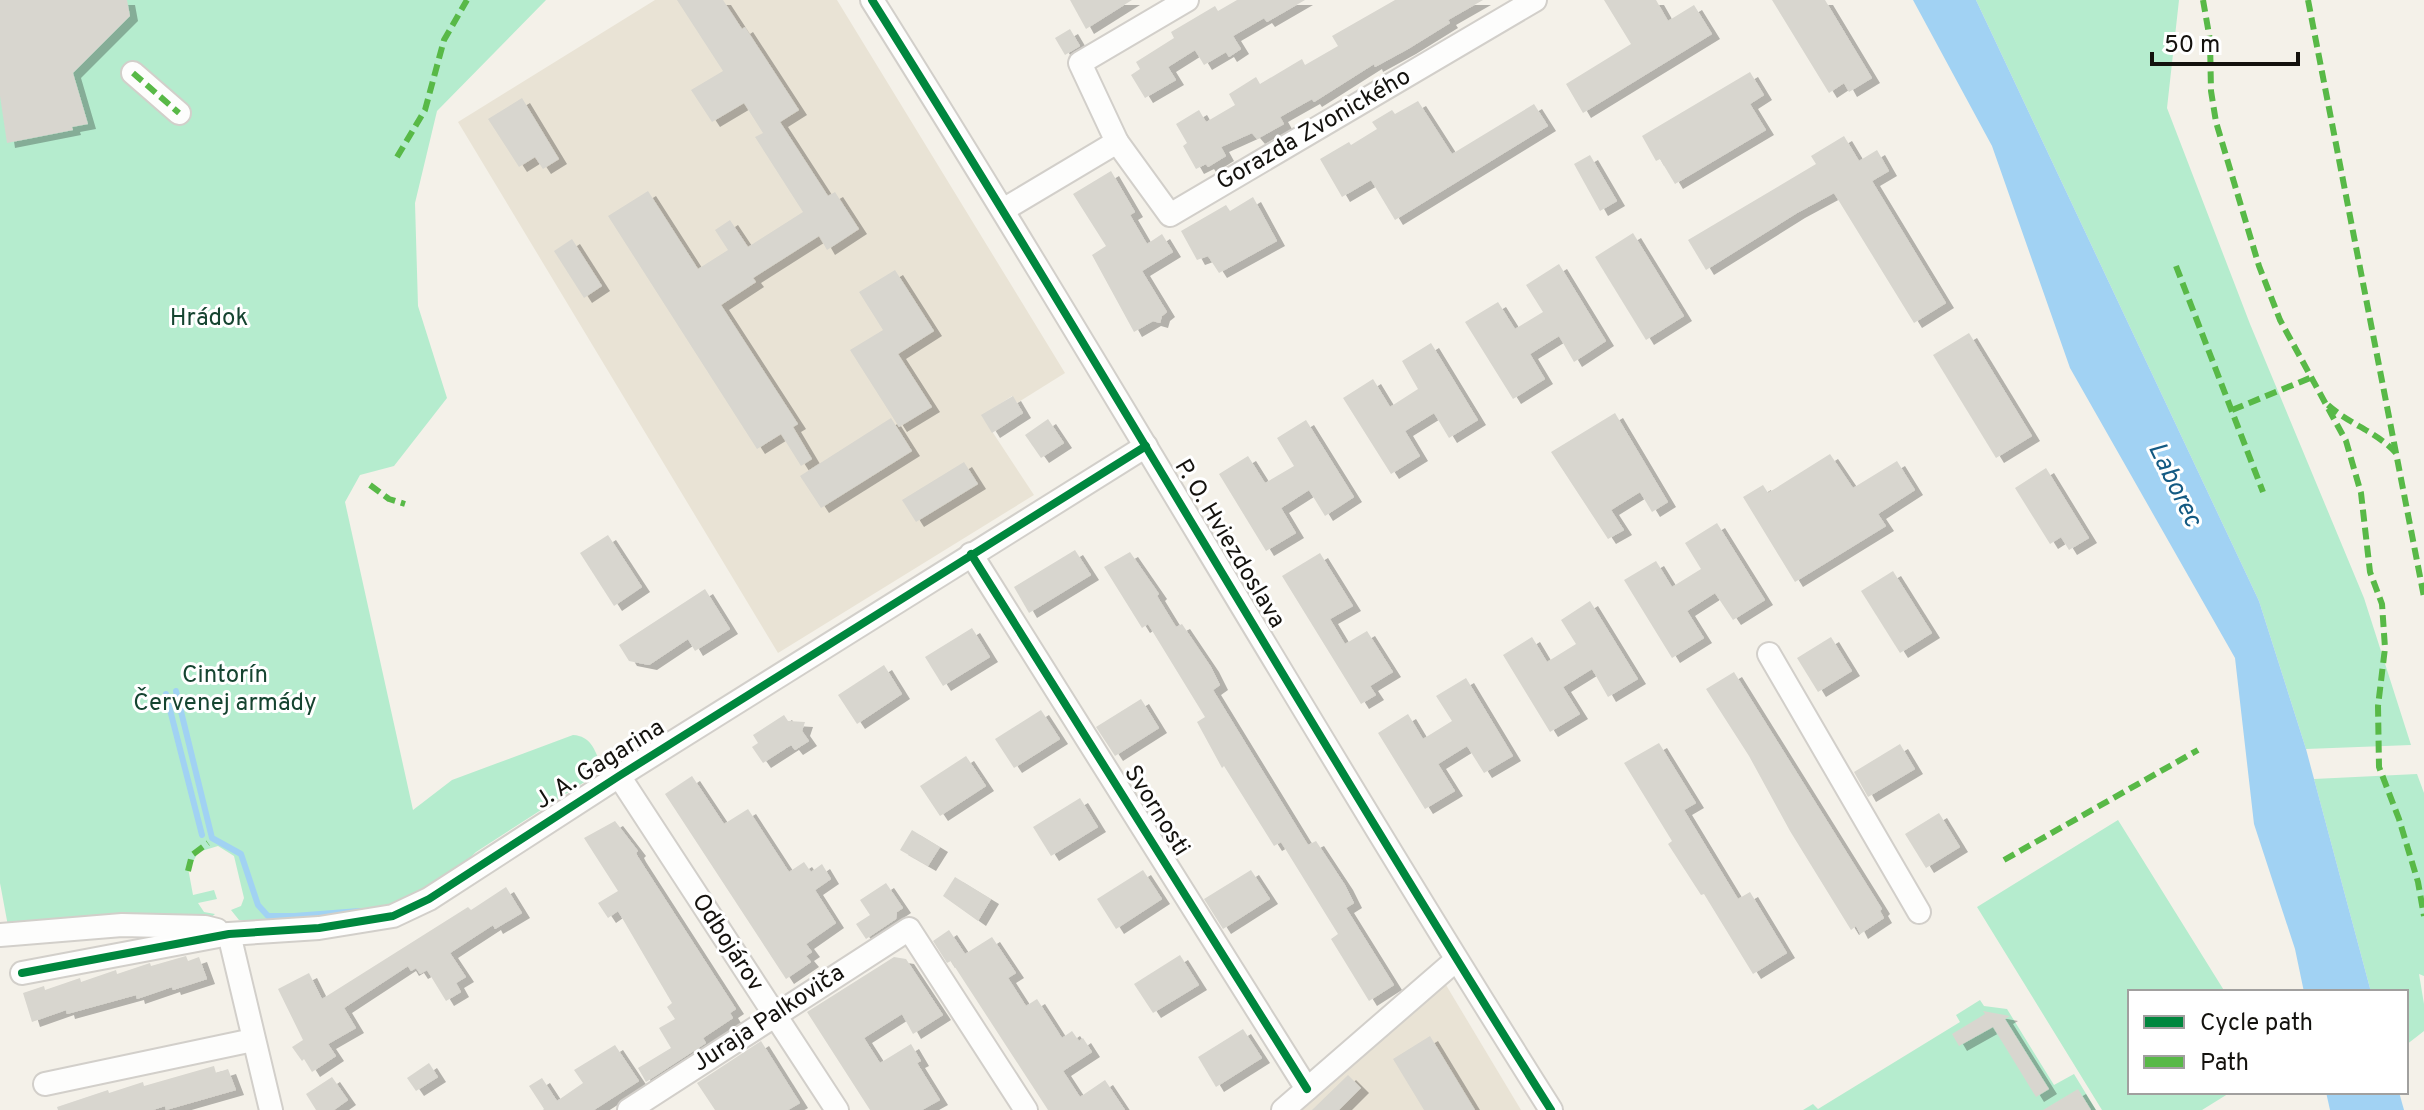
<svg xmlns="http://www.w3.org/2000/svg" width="2424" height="1110" font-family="Overpass,sans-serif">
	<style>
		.built { fill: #e9e3d5 }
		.green { fill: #b5ecce }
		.water { fill: #a1d2f3 }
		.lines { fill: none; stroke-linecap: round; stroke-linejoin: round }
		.stream { stroke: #a1d2f3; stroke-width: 6 }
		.building { fill: #d8d6cf; filter: url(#shadow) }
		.minor-casing { stroke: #d2cfca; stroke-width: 26 }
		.minor { stroke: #fdfdfc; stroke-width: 22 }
		.quiet { stroke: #58b947; stroke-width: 6; stroke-dasharray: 12 6; stroke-linecap: butt }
		.cycleway-casing { stroke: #fff; stroke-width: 13 }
		.cycleway { stroke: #00873e; stroke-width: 8 }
		.labels { text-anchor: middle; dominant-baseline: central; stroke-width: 6; stroke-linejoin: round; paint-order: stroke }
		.street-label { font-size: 24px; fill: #14120e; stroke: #fff }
		.park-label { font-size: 24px; fill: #154430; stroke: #fff }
		.water-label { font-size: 26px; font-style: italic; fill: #135a83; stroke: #fff }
	</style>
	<defs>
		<filter id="shadow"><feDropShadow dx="8" dy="5" stdDeviation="0" flood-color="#0004"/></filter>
	</defs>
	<rect width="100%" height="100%" fill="#f4f1e9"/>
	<!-- built -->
	<g class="built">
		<path d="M655,0H837L1065,373L1017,403L1012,396L982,416L1034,495L778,653L458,122Z"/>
		<path d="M1446,985L1521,1110H1301Z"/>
	</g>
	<!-- green -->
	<g class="green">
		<path d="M0,0H546L437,111L415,203L418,306L447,398L394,466L360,475L345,502L413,810L452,780L573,735C593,736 596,754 603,770L476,852L451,876L381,910L290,922L239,920L231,910L241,906L244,898L234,856L218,846L198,852L191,866L188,868L193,895L214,890L217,899L198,903L204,912L215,914L209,919L8,926L0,883Z"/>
		<path d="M1976,0H2179L2167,108L2250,324L2364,598L2411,745L2306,749L2259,601Z"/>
		<path d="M2417,774L2424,793V976L2419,974L2424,1004V1031L2406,1045V992H2371L2314,779Z"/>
		<path d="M2118,820L2225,992H2130V1092H2231L2202,1110H2102L1977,907Z"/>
		<path d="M1980,1000L1984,1006L2007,1009L2054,1085L2074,1074L2096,1110H1803L1813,1104L1818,1109L1960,1022L1956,1015Z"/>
	</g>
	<!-- water -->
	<g class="water">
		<path d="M1913,0H1976L2259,601L2306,749L2371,992H2304L2295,949L2254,824L2235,658L2070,368L1992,146Z"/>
		<path d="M2326,1092H2399L2404,1110H2330Z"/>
	</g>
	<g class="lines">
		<!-- stream -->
		<g class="stream">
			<path d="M176,691L212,838L241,854L258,905L268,916H294L359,911"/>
			<path d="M166,694L202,835"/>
		</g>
	</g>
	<!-- building -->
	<g class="building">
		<path d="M0,0H127L130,16L73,73L88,124L72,127L73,130L7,143L0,96Z"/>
		<path d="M677,0H723L742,29L745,27L799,110L780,122L828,196L835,192L859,229L827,250L819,236L753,278L756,282L721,305L798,424L793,427L812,459L801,466L781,434L757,449L608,216L648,191L698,269L728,250L715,230L730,220L748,247L803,212L755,137L763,133L744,103L712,122L691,90L723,71Z"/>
		<path d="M1070,0H1132L1086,29Z"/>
		<path d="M1237,0H1305L1267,22L1264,18L1233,36L1241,49L1229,57L1226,52L1204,65L1195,50L1168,67L1176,80L1145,98L1131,75L1140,69L1136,62L1174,38L1171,32L1215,6L1218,11Z"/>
		<path d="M1395,0H1483L1448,20L1450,23L1408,49L1375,67L1374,64L1314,102L1312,99L1280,117L1284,124L1257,139L1252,133L1221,147L1226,156L1208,167L1206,164L1196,169L1183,146L1187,143L1176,124L1199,110L1206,122L1235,105L1229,94L1256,77L1260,84L1302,59L1305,65L1338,46L1332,36Z"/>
		<path d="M1604,0H1656L1668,21L1694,5L1712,34L1583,113L1566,84L1631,44Z"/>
		<path d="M1772,0H1825L1872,78L1849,92L1844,83L1829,93Z"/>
		<path d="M1070,29L1080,46L1065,55L1055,38Z"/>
		<path d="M1750,72L1764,95L1750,104L1766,130L1675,184L1660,159L1656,161L1642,136Z"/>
		<path d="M522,98L559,159L543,169L535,157L519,167L488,119Z"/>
		<path d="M1418,101L1452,154L1534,104L1548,126L1395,220L1371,180L1342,197L1320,159L1349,142L1351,145L1377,129L1372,122L1392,110L1395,114Z"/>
		<path d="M1844,136L1859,161L1877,150L1889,171L1872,181L1946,303L1914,323L1834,193L1797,213L1706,270L1688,240L1816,164L1811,156Z"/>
		<path d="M1590,155L1617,201L1600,211L1574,164Z"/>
		<path d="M1111,171L1135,212L1130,215L1147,244L1162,234L1173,252L1142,271L1167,312L1162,316L1160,323L1153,321L1134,332L1092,255L1106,246L1073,194Z"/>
		<path d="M1253,197L1277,241L1219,273L1208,256L1197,260L1181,231L1226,205L1230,211Z"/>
		<path d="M1633,233L1684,316L1646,340L1595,257Z"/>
		<path d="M572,239L602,286L584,298L554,251Z"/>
		<path d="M1559,264L1606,341L1574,362L1559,336L1530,354L1545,379L1513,399L1465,322L1498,302L1515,329L1543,312L1526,285Z"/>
		<path d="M895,270L934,331L898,354L932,407L899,427L850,350L883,330L859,292Z"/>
		<path d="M1969,333L2032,436L1996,458L1933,355Z"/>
		<path d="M1431,343L1478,420L1449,438L1434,413L1405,431L1420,456L1391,474L1343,398L1373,379L1390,407L1418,389L1402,361Z"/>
		<path d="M1013,396L1023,413L992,433L981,415Z"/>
		<path d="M1615,413L1668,502L1652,512L1640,492L1611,510L1624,530L1608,539L1551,452Z"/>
		<path d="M891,418L912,451L821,508L800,476Z"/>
		<path d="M1048,419L1064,443L1041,458L1025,435Z"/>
		<path d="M1306,420L1354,497L1325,516L1309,490L1281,508L1296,533L1266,551L1219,474L1248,456L1265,483L1294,466L1277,438Z"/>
		<path d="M1830,454L1853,488L1897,461L1915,490L1878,514L1886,526L1795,582L1743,497L1763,485L1768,493Z"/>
		<path d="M964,462L978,484L916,522L902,500Z"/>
		<path d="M2046,468L2089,538L2069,550L2061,537L2050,544L2015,488Z"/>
		<path d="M1717,523L1765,600L1733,620L1715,593L1687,611L1704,638L1672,658L1624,580L1656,561L1672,587L1701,569L1685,543Z"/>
		<path d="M608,535L642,587L614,606L580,553Z"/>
		<path d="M1075,550L1091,575L1029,613L1014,587Z"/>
		<path d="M1130,552L1159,594L1157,596L1176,627L1182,624L1211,667L1220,685L1213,690L1308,845L1316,841L1345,885L1354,903L1346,908L1394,985L1369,1001L1331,939L1338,934L1281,842L1274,846L1224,766L1222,768L1197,722L1205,717L1148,624L1142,628L1104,567Z"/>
		<path d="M1320,553L1353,606L1330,619L1345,644L1367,631L1393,672L1370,686L1376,695L1361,704L1282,576Z"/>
		<path d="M1893,571L1932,633L1900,653L1861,591Z"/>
		<path d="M705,589L730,629L695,651L688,639L649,665L629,661L619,645Z"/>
		<path d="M1590,601L1638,679L1608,697L1592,669L1563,687L1580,714L1550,732L1503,655L1532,637L1547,662L1576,644L1561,620Z"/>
		<path d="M972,628L990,657L943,686L925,657Z"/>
		<path d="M1831,637L1852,671L1818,692L1797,658Z"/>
		<path d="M884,665L902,694L857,724L838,695Z"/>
		<path d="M1734,672L1882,909L1880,911L1884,918L1860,934L1856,926L1851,930L1790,831L1749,756L1706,689Z"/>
		<path d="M1466,678L1513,756L1484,773L1467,746L1438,764L1455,791L1425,809L1378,733L1408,714L1423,739L1452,721L1436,696Z"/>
		<path d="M1141,699L1159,728L1115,756L1096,727Z"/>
		<path d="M1041,710L1060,739L1014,768L995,739Z"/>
		<path d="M784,715L788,721L805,722L802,731L809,741L795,750L791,745L763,763L752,747L758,743L753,735Z"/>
		<path d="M1659,743L1696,803L1684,810L1738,899L1750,892L1787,953L1753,974L1704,894L1701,895L1668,844L1672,841L1624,763Z"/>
		<path d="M1900,744L1915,769L1868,797L1854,772Z"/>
		<path d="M966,756L986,786L940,816L920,786Z"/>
		<path d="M692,776L724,824L748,809L789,872L804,862L811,872L822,864L831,879L815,890L836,923L806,944L812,952L806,956L811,962L786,979L665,794Z"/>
		<path d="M1080,798L1098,827L1051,856L1033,827Z"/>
		<path d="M1939,813L1960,847L1926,868L1905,834Z"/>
		<path d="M615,821L638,851L636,853L638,857L736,1009L730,1013L733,1018L703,1038L706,1043L646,1082L638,1068L671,1048L659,1028L675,1019L667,1007L672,1003L618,911L608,918L598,903L618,891L584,838Z"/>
		<path d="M912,830L940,847L928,866L900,850Z"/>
		<path d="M1143,870L1162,899L1116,929L1097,899Z"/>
		<path d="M1251,870L1270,899L1223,929L1204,899Z"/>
		<path d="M955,877L991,899L978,921L943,896Z"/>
		<path d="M886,883L903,908L897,912L896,919L866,939L856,924L870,915L860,900Z"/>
		<path d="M506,887L522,913L495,929L493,925L450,953L466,977L456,983L461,992L446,1001L427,970L420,974L416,968L411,971L408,966L344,1008L356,1028L328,1044L336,1056L312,1072L304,1059L302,1061L292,1047L303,1040L278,989L309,973L322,999L468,907L471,910Z"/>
		<path d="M949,930L965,954L992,937L1016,973L1008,978L1026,1006L1037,999L1062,1038L1072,1031L1079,1041L1083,1038L1092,1052L1063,1071L1080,1097L1105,1080L1125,1110H1048L951,961L947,963L933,941Z"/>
		<path d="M1180,955L1199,985L1153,1013L1134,984Z"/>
		<path d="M186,956L188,961L199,957L207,979L173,990L172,987L137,999L136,995L67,1014L66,1010L32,1022L23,993L44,986L45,990L80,978L81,982L116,970L117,974L150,963L151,966Z"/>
		<path d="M894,957L906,959L943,1015L913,1034L902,1014L864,1038L880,1063L911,1044L921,1061L917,1063L940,1100L922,1110H870L807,1012Z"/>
		<path d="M1983,1011L2010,1016L2005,1019L2049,1089L2036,1097L1993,1027L1959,1046L1952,1034L1985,1014Z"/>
		<path d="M1243,1029L1262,1058L1216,1087L1198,1057Z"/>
		<path d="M1430,1036L1444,1059L1475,1110H1424L1393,1059Z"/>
		<path d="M761,1041L800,1103L788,1110H715L697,1083Z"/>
		<path d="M615,1045L639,1081L594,1110H543L544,1109L529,1086L542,1078L557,1101L583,1083L574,1070Z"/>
		<path d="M429,1063L438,1077L416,1091L407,1078Z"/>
		<path d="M214,1066L216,1073L228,1069L236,1090L166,1110L165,1106L153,1110H58L57,1107L108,1090L109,1093L143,1082L144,1086Z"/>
		<path d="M1348,1075L1361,1088L1339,1110H1312Z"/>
		<path d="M332,1077L348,1100L334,1110H316L306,1094Z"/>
		<path d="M2078,1089L2091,1110H2043Z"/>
	</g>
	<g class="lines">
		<!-- minor casing -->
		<g class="minor-casing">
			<g id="minor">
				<path d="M872,0C1103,367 1319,743 1551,1110"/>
				<path d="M133,73L179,113"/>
				<path d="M1117,142L1170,215L1535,0"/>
				<path d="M1003,210L1117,142L1080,63L1187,0"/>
				<path d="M971,554L1307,1089"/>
				<path d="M1769,654L1919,912"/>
				<path d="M619,776L837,1110"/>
				<path d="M229,934L271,1110"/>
				<path d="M0,935L122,925L205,927L217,930"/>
				<path d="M22,973L229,934L319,928L393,916L429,899L619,776L1146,446"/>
				<path d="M45,1084L253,1040"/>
				<path d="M629,1110L909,929L1026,1110"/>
				<path d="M1283,1110L1456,960"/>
			</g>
		</g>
		<!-- minor -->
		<use href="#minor" class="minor"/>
		<!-- quiet -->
		<g class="quiet">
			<path d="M2203,0L2210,40L2211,91L2216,122L2259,266L2280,320L2346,441L2361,493L2370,572L2382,604L2385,648L2378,706L2379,767L2399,819L2418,882L2424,916"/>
			<path d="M2308,0L2424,597"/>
			<path d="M133,73L179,113"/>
			<path d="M397,157L425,110L444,40L467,0"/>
			<path d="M2176,266L2263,492"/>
			<path d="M2328,405C2349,424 2377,432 2396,453"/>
			<path d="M2232,410L2310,378"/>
			<path d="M370,485L389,499L405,504"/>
			<path d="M2004,860L2198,750"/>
			<path d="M188,871L192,855L208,843"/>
		</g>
		<!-- cycleway casing -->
		<g class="cycleway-casing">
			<g id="cycleway">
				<path d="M872,0C1103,367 1319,743 1551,1110"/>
				<path d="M971,554L1307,1089"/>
				<path d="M22,973L229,934L319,928L393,916L429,899L619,776L1146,446"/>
			</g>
		</g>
		<!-- cycleway -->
		<use href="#cycleway" class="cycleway"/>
	</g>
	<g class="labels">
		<!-- street labels -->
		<g class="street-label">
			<text transform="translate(1314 130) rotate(-30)">Gorazda Zvonického</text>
			<text transform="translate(1229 544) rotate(59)">P. O. Hviezdoslava</text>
			<text transform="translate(600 765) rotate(-32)">J. A. Gagarina</text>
			<text transform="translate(1156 811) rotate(58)">Svornosti</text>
			<text transform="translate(727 943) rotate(57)">Odbojárov</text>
			<text transform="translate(769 1019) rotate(-33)">Juraja Palkoviča</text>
		</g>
		<!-- park labels -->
		<g class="park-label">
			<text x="209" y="319">Hrádok</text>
			<text x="225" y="676">Cintorín<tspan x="225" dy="28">Červenej armády</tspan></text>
		</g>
		<!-- water labels -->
		<g class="water-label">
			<text transform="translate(2174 485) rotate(64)">Laborec</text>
		</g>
	</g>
	<!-- legend -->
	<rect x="2128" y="990" width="280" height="104" fill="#ffffff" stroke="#a1a09f" stroke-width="2"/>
	<rect x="2144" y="1016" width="40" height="12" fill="#00873e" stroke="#a1a09f" stroke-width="2"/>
	<text x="2200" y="1030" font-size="24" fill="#14120e">Cycle path</text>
	<rect x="2144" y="1056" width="40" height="12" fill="#58b947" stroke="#a1a09f" stroke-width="2"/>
	<text x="2200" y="1070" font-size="24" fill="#14120e">Path</text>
	<!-- scale -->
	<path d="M2152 52v12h146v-12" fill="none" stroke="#14120e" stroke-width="4"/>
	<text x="2164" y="52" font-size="24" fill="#14120e" stroke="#ffffff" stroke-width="6" paint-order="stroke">50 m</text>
</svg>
